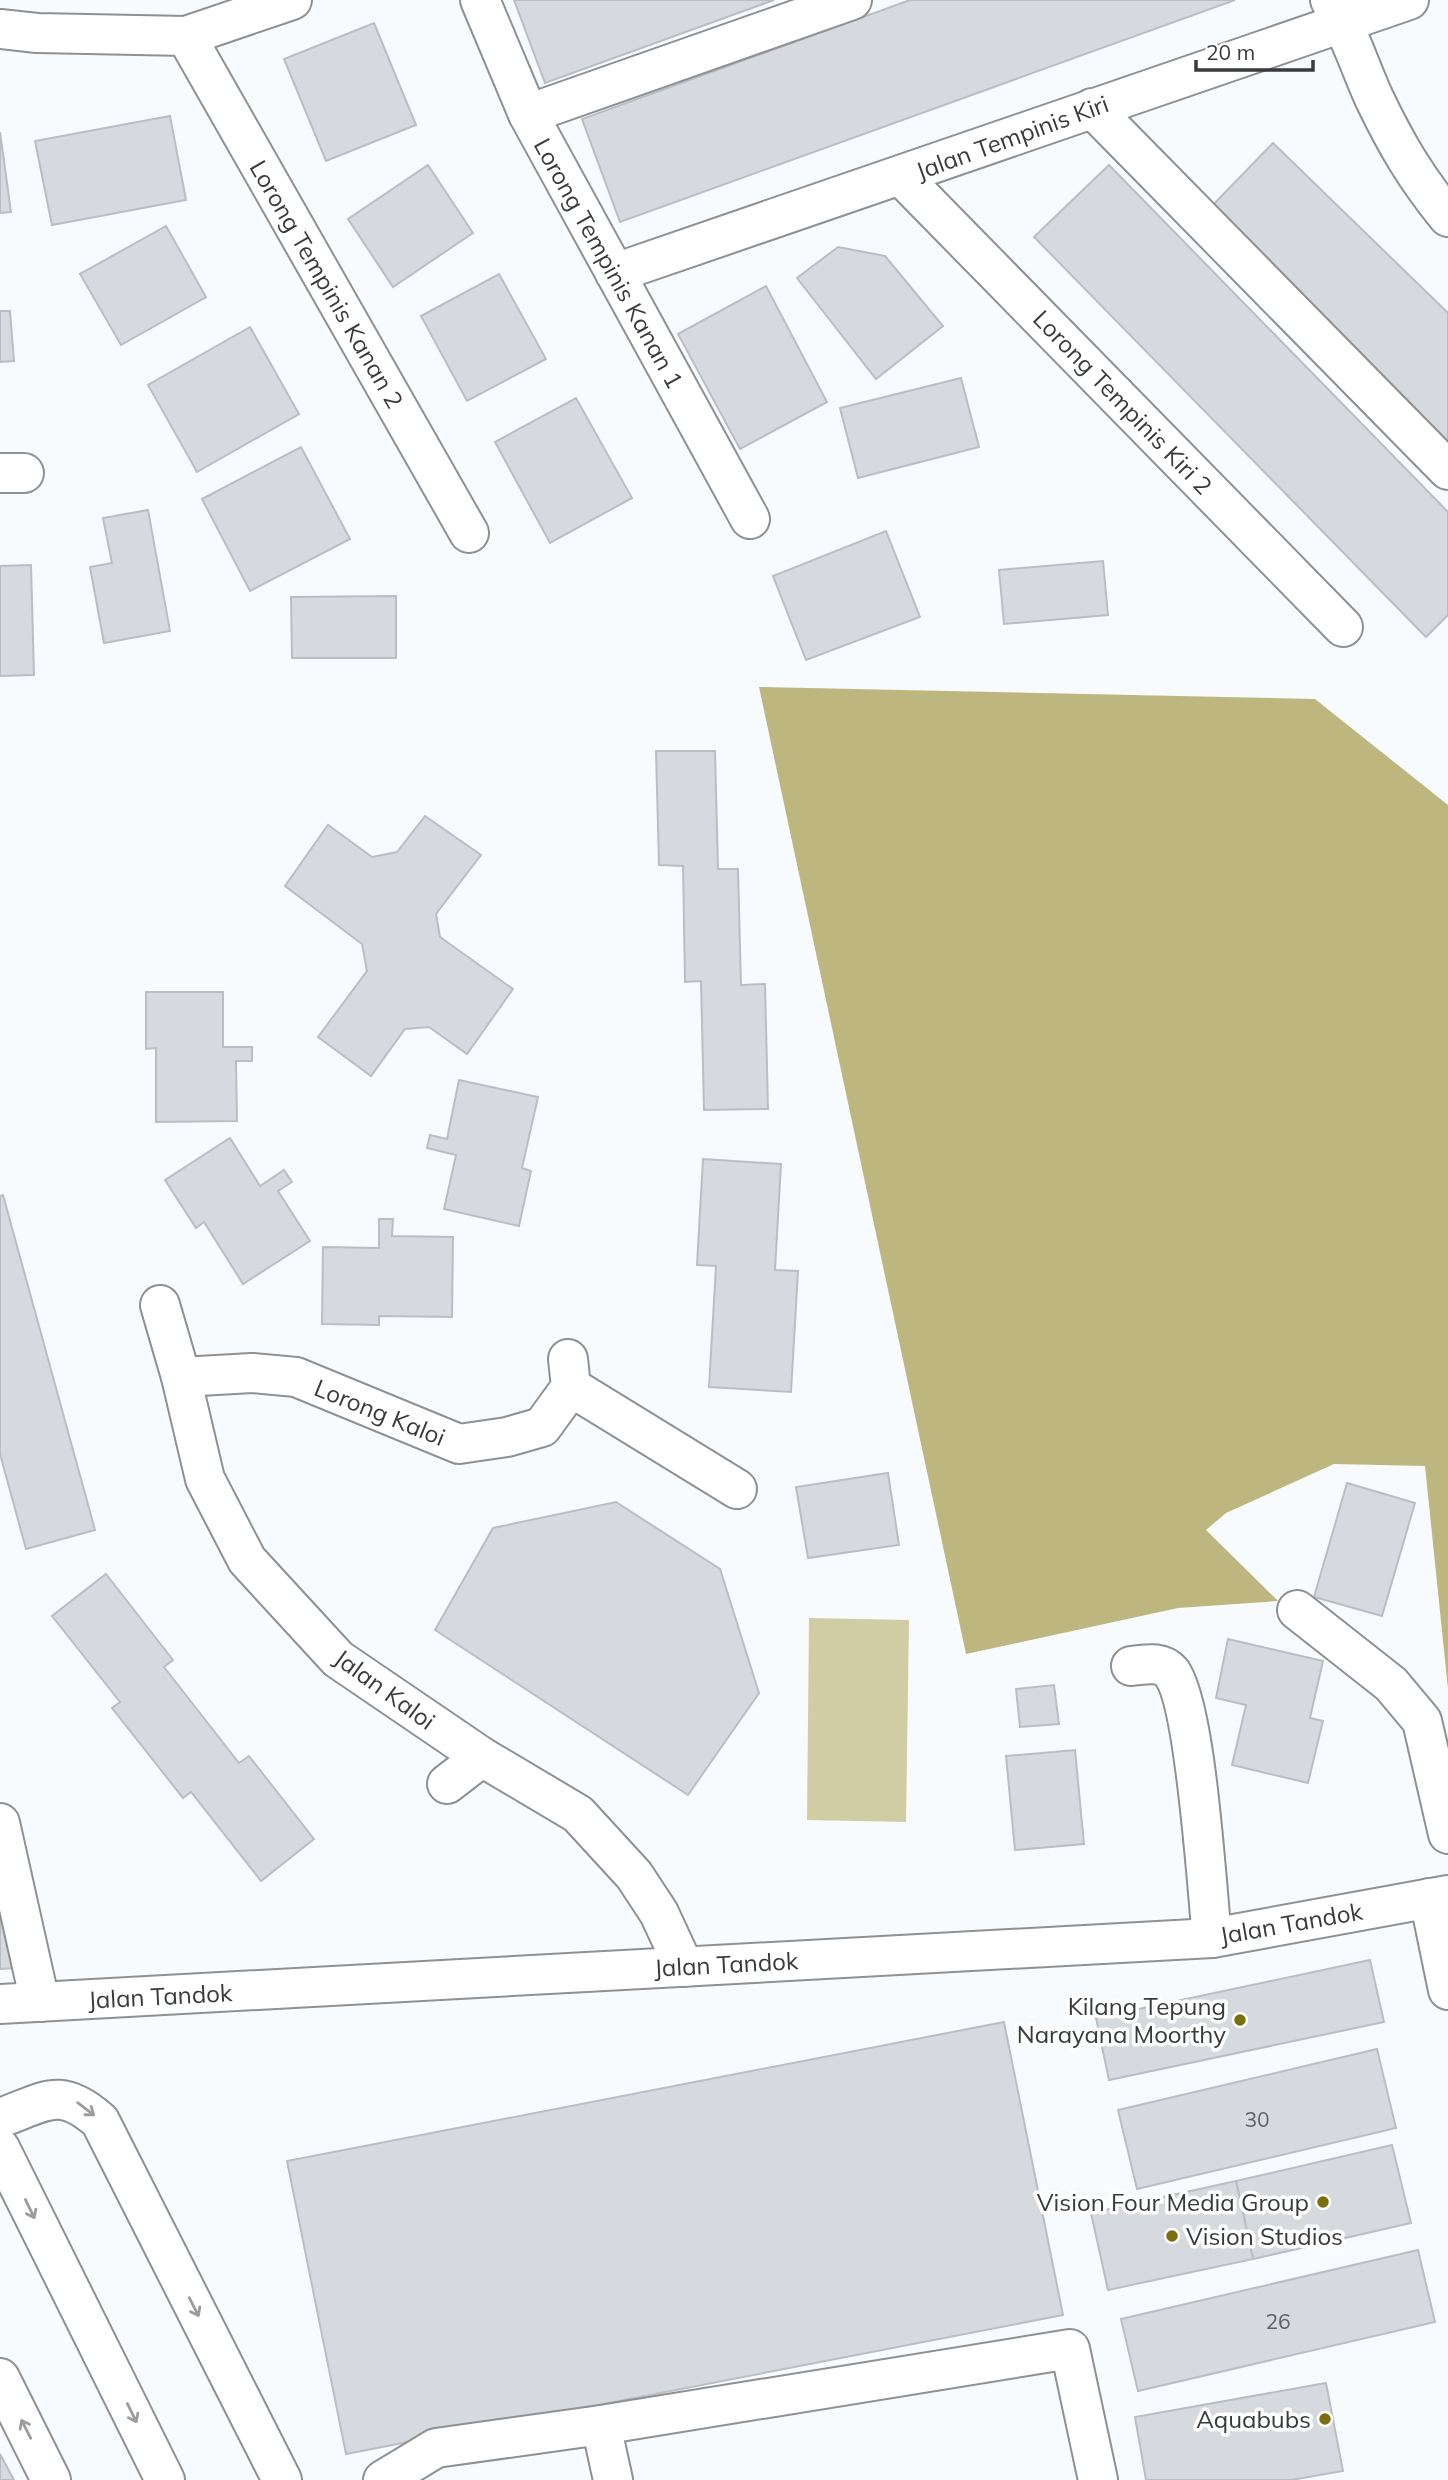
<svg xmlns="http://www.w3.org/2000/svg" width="1448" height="2480" font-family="Mulish,sans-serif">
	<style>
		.green { fill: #d0cda5 }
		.forest { fill: #bdb77f }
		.building { fill: #d6dadf; stroke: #babec3; stroke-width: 2 }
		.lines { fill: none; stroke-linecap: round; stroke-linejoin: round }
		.minor-casing { stroke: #8c9195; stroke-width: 42 }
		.minor { stroke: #fff; stroke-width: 38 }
		.oneway { stroke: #9c9c9e }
		.poi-dot { fill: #796f0f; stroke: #fff; stroke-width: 2.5 }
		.labels { text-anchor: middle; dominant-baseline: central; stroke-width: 7; stroke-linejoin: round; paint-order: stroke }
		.number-label { font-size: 21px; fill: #606265 }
		.street-label { font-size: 24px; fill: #383a3c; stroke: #fff }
		.poi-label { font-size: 24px; fill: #383a3c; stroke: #fff; text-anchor: end }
	</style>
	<rect width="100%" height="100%" fill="#f8fbfe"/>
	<!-- green -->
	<path class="green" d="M809,1618L909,1620L906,1822L807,1820Z"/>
	<!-- forest -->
	<path class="forest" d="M759,687L1315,699L1448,805V1689L1425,1466L1334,1464L1226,1513L1206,1530L1278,1601L1178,1608L966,1654Z"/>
	<!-- building -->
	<g class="building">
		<path d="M514,0H774L545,83Z"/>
		<path d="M910,0H1235L620,222L582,119Z"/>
		<path d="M374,23L416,125L326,161L284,59Z"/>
		<path d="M170,116L186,200L52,225L35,141Z"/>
		<path d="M0,132L11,212L0,213Z"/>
		<path d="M1273,143L1448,313V442L1209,209Z"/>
		<path d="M428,165L473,233L393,287L348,219Z"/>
		<path d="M1109,165L1448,512V615L1426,637L1034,237Z"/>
		<path d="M166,226L206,297L121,345L80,274Z"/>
		<path d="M838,247L885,256L943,326L876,379L797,278Z"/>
		<path d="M499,274L546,359L467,401L421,316Z"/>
		<path d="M766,286L827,402L740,449L678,334Z"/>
		<path d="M0,311H10L14,361L0,362Z"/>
		<path d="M250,327L299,414L197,472L148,385Z"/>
		<path d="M961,378L979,447L858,478L840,408Z"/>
		<path d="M576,398L632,498L550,543L495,442Z"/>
		<path d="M301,447L350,539L250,591L202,499Z"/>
		<path d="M148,510L170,631L104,643L90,567L112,563L103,518Z"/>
		<path d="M886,531L920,617L806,660L773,576Z"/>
		<path d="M1103,561L1108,615L1004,624L999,570Z"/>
		<path d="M31,565L34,675L0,676V566Z"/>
		<path d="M396,596V658H292L291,597Z"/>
		<path d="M656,751H715L718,869H738L741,985L765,984L768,1109L704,1110L701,981L685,982L683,866L659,865Z"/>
		<path d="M425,816L481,855L436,914L440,937L513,989L467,1054L429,1027L405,1029L371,1076L318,1037L367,971L362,944L285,886L328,825L372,857L397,852Z"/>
		<path d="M146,992H223V1047H252V1061H236L237,1121L156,1122V1048L146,1049Z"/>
		<path d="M459,1080L538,1097L522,1168L531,1171L519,1226L444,1209L456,1155L427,1148L430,1135L447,1139Z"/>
		<path d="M230,1138L260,1186L284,1170L292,1182L278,1191L310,1241L243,1284L204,1222L196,1228L165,1180Z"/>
		<path d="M703,1159L781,1164L775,1270L798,1271L791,1392L709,1387L716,1266L697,1265Z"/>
		<path d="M3,1195L95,1530L26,1549L0,1454V1196Z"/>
		<path d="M379,1219H393L392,1236L453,1237L452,1317L379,1316V1325L322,1324L323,1247L379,1248Z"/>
		<path d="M888,1473L899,1545L808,1558L796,1487Z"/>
		<path d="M1347,1483L1415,1503L1382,1616L1314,1597Z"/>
		<path d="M616,1502L720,1569L759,1693L688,1795L435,1630L493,1528Z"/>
		<path d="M106,1574L173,1660L164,1667L239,1763L249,1756L314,1839L261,1881L191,1792L183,1798L112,1708L120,1702L52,1616Z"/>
		<path d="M1228,1639L1323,1661L1310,1718L1323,1721L1308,1783L1232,1765L1246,1705L1216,1698Z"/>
		<path d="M1054,1685L1059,1724L1020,1727L1016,1689Z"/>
		<path d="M1075,1750L1084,1844L1015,1850L1006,1756Z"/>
		<path d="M0,1901L15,1968L0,1969Z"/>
		<path d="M1370,1960L1384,2022L1109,2080L1096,2018Z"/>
		<path d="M1004,2022L1063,2315L346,2454L287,2161Z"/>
		<path d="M1377,2049L1396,2128L1137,2189L1118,2110Z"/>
		<path d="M1392,2145L1411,2223L1253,2259L1236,2181Z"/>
		<path d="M1236,2181L1253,2259L1108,2290L1091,2213Z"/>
		<path d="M1418,2250L1435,2322L1138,2391L1121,2319Z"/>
		<path d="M1326,2383L1343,2471L1291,2480H1146L1135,2417Z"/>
		<path d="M0,2454L14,2480H0Z"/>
	</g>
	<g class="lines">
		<!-- minor casing -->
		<g class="minor-casing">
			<g id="minor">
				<path d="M480,0L528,114L750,519"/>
				<path d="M1330,0C1349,31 1359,65 1374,98C1396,144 1416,178 1448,217"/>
				<path d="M0,29L37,33L186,36L292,0"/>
				<path d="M186,36L469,533"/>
				<path d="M1092,108L1448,470"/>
				<path d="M528,114L852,0"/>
				<path d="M902,177L1343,627"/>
				<path d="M615,273C880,184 1144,90 1409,0"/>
				<path d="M0,473H24"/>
				<path d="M160,1305L181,1377L205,1479L247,1560L338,1659L482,1757L578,1814L634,1875L659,1913L684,1967"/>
				<path d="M181,1377L252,1373L296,1377L459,1444L507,1437L542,1427L571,1387L568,1359"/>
				<path d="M571,1387L737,1489"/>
				<path d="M1297,1610L1391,1684L1422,1721L1448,1834"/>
				<path d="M1131,1666C1144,1665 1161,1660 1171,1672C1196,1703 1207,1890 1212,1938"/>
				<path d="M447,1784L482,1757"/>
				<path d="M0,1823L40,2002"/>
				<path d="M1429,1898L1448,1990"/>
				<path d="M0,2004L1212,1938L1448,1895"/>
				<path d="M0,2118C46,2102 59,2085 100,2121L282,2480"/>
				<path d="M0,2148L165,2480"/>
				<path d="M0,2378L51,2480"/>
				<path d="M601,2425L613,2480"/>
				<path d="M383,2480L436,2448L601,2425L1070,2349L1098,2480"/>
			</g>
		</g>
		<!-- minor -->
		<use href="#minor" class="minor"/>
	</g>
	<!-- one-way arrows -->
	<defs><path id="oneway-shaft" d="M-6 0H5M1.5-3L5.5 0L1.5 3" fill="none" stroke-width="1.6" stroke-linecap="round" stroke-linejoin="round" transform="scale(1.75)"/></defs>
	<g class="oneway">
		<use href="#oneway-shaft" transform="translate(86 2109) rotate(37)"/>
		<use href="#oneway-shaft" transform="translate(30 2209) rotate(64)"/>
		<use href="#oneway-shaft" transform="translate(194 2307) rotate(63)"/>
		<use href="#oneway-shaft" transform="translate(132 2413) rotate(64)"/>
		<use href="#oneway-shaft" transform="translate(26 2429) rotate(-117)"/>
	</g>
	<!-- markers -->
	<g class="poi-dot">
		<circle cx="1240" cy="2020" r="7"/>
		<circle cx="1323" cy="2202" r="7"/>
		<circle cx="1172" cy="2236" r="7"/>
		<circle cx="1325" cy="2419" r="7"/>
	</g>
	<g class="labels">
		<!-- number labels -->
		<g class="number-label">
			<text x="1257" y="2119">30</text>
			<text x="1278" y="2321">26</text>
		</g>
		<!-- street labels -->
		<g class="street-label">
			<text transform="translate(1012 137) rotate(-20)">Jalan Tempinis Kiri</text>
			<text transform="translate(609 263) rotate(61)">Lorong Tempinis Kanan 1</text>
			<text transform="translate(327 284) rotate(60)">Lorong Tempinis Kanan 2</text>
			<text transform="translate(1123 402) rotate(46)">Lorong Tempinis Kiri 2</text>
			<text transform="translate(380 1412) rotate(22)">Lorong Kaloi</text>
			<text transform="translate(385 1689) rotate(36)">Jalan Kaloi</text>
			<text transform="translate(1291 1923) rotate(-10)">Jalan Tandok</text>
			<text transform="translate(726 1964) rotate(-3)">Jalan Tandok</text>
			<text transform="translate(160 1996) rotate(-3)">Jalan Tandok</text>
		</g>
		<!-- poi labels -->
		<g class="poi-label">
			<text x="1226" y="2006">Kilang Tepung<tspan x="1226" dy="28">Narayana Moorthy</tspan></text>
			<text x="1309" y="2202">Vision Four Media Group</text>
			<text x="1186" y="2236" text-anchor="start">Vision Studios</text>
			<text x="1311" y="2419">Aquabubs</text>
		</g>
	</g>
	<!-- scale -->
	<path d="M1196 60v10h117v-10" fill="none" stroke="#383a3c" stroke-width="3.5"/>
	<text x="1206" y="60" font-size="21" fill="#383a3c" stroke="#ffffff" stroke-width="5" paint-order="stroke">20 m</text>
</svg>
